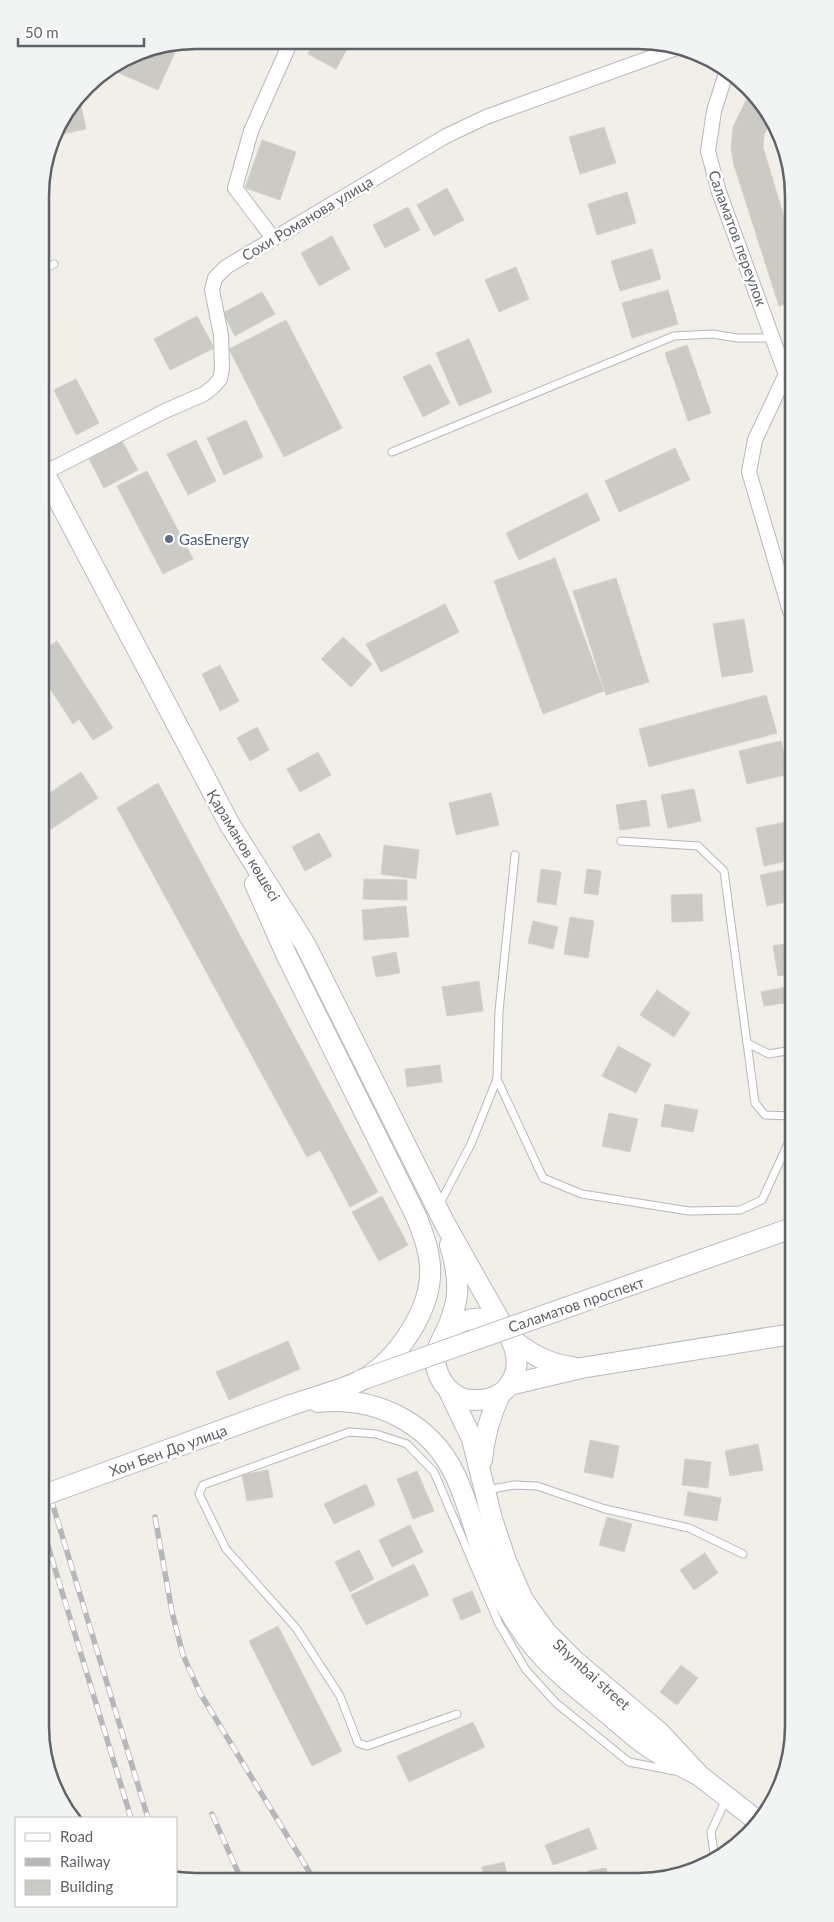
<svg xmlns="http://www.w3.org/2000/svg" width="834" height="1922" font-family="Lato,sans-serif">
	<style>
		.building { fill: #cccac5; stroke: #d6d1c6 }
		.lines { fill: none; stroke-linecap: round; stroke-linejoin: round }
		.lane-casing { stroke: #b5b8bc; stroke-width: 9 }
		.street-casing { stroke: #b5b8bc; stroke-width: 16 }
		.secondary-casing { stroke: #b6babf; stroke-width: 22 }
		.lane { stroke: #fff; stroke-width: 7 }
		.street { stroke: #fff; stroke-width: 14 }
		.secondary { stroke: #fff; stroke-width: 20 }
		.rail-casing { stroke: #b6b7b8; stroke-width: 5.5 }
		.rail { stroke: #fff; stroke-width: 4; stroke-dasharray: 11; stroke-linecap: butt }
		.secondary-bridge-casing { stroke: #b6babf; stroke-width: 22; stroke-linecap: butt }
		.secondary-bridge { stroke: #fff; stroke-width: 20 }
		.service-dot { fill: #5c6f8a; stroke: #fff; stroke-width: 2 }
		.labels { text-anchor: middle; dominant-baseline: central; stroke-width: 5; stroke-linejoin: round; paint-order: stroke }
		.street-label { font-size: 15px; fill: #5f6368; stroke: #fff }
		.service-label { font-size: 15px; fill: #4e5e75; stroke: #fff; text-anchor: start }
		.rim { fill: none; stroke: #5f6368; stroke-width: 2.5 }
	</style>
	<rect width="100%" height="100%" fill="#f1efe8"/>
	<!-- building -->
	<g class="building">
		<path d="M315,41H337L348,47L336,69L308,54Z"/>
		<path d="M179,43L158,90L110,69L137,52Z"/>
		<path d="M751,90L770,123L764,135L763,147L789,234V303L779,306L734,165L731,148L733,127Z"/>
		<path d="M79,97L86,129L54,136L56,127Z"/>
		<path d="M604,127L616,163L580,174L569,137Z"/>
		<path d="M262,140L296,152L280,200L245,188Z"/>
		<path d="M447,188L464,220L434,236L417,205Z"/>
		<path d="M627,192L636,223L597,235L588,204Z"/>
		<path d="M408,207L420,230L385,248L373,225Z"/>
		<path d="M332,236L350,269L319,286L301,253Z"/>
		<path d="M652,249L661,279L620,291L611,261Z"/>
		<path d="M516,267L529,299L499,312L485,280Z"/>
		<path d="M668,290L678,324L632,338L622,303Z"/>
		<path d="M262,292L275,314L235,336L223,313Z"/>
		<path d="M41,295L47,308L41,311Z"/>
		<path d="M197,316L214,348L170,370L154,339Z"/>
		<path d="M286,320L342,428L284,457L229,349Z"/>
		<path d="M469,339L492,392L459,406L436,353Z"/>
		<path d="M687,345L711,413L688,421L665,353Z"/>
		<path d="M430,364L450,403L423,417L403,377Z"/>
		<path d="M76,379L99,423L76,435L54,390Z"/>
		<path d="M246,420L263,457L224,475L207,438Z"/>
		<path d="M196,440L216,481L188,495L167,454Z"/>
		<path d="M122,441L138,470L104,488L89,459Z"/>
		<path d="M675,448L690,480L619,512L605,481Z"/>
		<path d="M147,471L193,559L163,574L117,486Z"/>
		<path d="M587,493L600,520L519,560L506,533Z"/>
		<path d="M555,558L604,691L543,714L494,581Z"/>
		<path d="M616,578L649,682L606,695L573,591Z"/>
		<path d="M445,604L459,632L381,672L366,644Z"/>
		<path d="M744,619L753,672L722,677L713,624Z"/>
		<path d="M343,637L372,664L351,687L321,659Z"/>
		<path d="M57,641L113,728L93,740L79,719L73,724L42,676V651Z"/>
		<path d="M220,665L239,701L220,711L202,674Z"/>
		<path d="M766,695L777,733L649,767L639,729Z"/>
		<path d="M257,727L269,750L250,761L237,738Z"/>
		<path d="M781,741L789,774L747,784L739,751Z"/>
		<path d="M318,752L331,775L300,792L287,769Z"/>
		<path d="M81,772L98,798L42,835V798Z"/>
		<path d="M158,783L378,1192L350,1207L320,1150L307,1157L117,808Z"/>
		<path d="M694,789L701,821L668,828L661,795Z"/>
		<path d="M491,793L499,825L456,835L449,803Z"/>
		<path d="M646,800L650,826L620,830L616,805Z"/>
		<path d="M791,821V860L764,866L756,828Z"/>
		<path d="M319,833L332,856L305,871L292,847Z"/>
		<path d="M384,845L419,850L416,879L381,874Z"/>
		<path d="M541,869L561,872L556,905L537,902Z"/>
		<path d="M587,869L601,871L598,895L584,893Z"/>
		<path d="M791,869V901L767,906L760,875Z"/>
		<path d="M364,879L407,880V900L363,899Z"/>
		<path d="M702,894L703,921L672,922L671,895Z"/>
		<path d="M406,906L409,937L364,940L362,910Z"/>
		<path d="M570,917L594,921L588,958L564,954Z"/>
		<path d="M533,921L558,927L553,949L528,943Z"/>
		<path d="M791,943V974L778,976L773,946Z"/>
		<path d="M396,952L400,973L376,977L372,957Z"/>
		<path d="M479,981L483,1011L447,1016L442,987Z"/>
		<path d="M791,986V1002L764,1006L761,992Z"/>
		<path d="M657,990L690,1013L674,1037L640,1015Z"/>
		<path d="M618,1046L651,1064L636,1093L602,1076Z"/>
		<path d="M440,1065L442,1082L407,1087L405,1069Z"/>
		<path d="M665,1104L698,1110L693,1132L661,1126Z"/>
		<path d="M609,1113L638,1119L630,1152L602,1146Z"/>
		<path d="M382,1196L408,1245L379,1261L352,1212Z"/>
		<path d="M288,1341L300,1369L229,1400L216,1372Z"/>
		<path d="M590,1440L619,1446L613,1478L584,1472Z"/>
		<path d="M758,1444L763,1470L730,1476L725,1451Z"/>
		<path d="M685,1459L711,1462L708,1488L682,1485Z"/>
		<path d="M268,1470L273,1497L247,1501L242,1475Z"/>
		<path d="M417,1471L434,1511L413,1519L397,1479Z"/>
		<path d="M366,1484L375,1505L334,1524L324,1504Z"/>
		<path d="M688,1492L721,1498L717,1521L684,1515Z"/>
		<path d="M607,1517L632,1524L624,1552L599,1545Z"/>
		<path d="M410,1525L423,1552L392,1567L379,1540Z"/>
		<path d="M359,1550L374,1579L350,1592L335,1562Z"/>
		<path d="M705,1553L718,1573L694,1590L680,1570Z"/>
		<path d="M414,1564L429,1595L366,1625L351,1595Z"/>
		<path d="M472,1591L481,1612L461,1620L452,1599Z"/>
		<path d="M278,1626L342,1751L312,1766L249,1641Z"/>
		<path d="M681,1665L698,1678L677,1705L660,1692Z"/>
		<path d="M473,1722L485,1747L409,1782L397,1756Z"/>
		<path d="M589,1828L597,1849L553,1865L545,1845Z"/>
		<path d="M504,1862L508,1878H484L482,1867Z"/>
		<path d="M606,1868L608,1877H590L588,1871Z"/>
	</g>
	<g class="lines">
		<!-- lane casing -->
		<g class="lane-casing">
			<g id="lane">
				<path d="M41,270L54,264"/>
				<path d="M392,452L674,336L712,334L737,338H773"/>
				<path d="M621,841L698,846L724,871L747,1043L769,1054L792,1050"/>
				<path d="M747,1043L755,1103L765,1115L792,1116"/>
				<path d="M497,1079L543,1178L582,1194L689,1211L740,1210L762,1200L792,1135"/>
				<path d="M439,1205L471,1144L497,1079L499,1011L515,855"/>
				<path d="M486,1490L514,1485L537,1486L605,1509L689,1528L743,1554"/>
				<path d="M457,1714L367,1746L358,1743L340,1696L296,1628L226,1549L199,1494L203,1485L349,1432L376,1434L407,1444L434,1472L499,1624L526,1670L556,1703L629,1762L675,1771"/>
				<path d="M715,1860L711,1832L726,1799"/>
			</g>
		</g>
		<!-- street casing -->
		<g class="street-casing">
			<g id="street">
				<path d="M727,70L714,111L708,151L719,192L789,383"/>
				<path d="M273,238L235,188L251,131L291,41"/>
				<path d="M786,374L755,440L749,472L790,611"/>
				<path d="M44,473L165,411L204,394L213,387L220,379L222,369L221,335L212,290L215,278L226,267L446,136L486,117L680,47"/>
			</g>
		</g>
		<!-- secondary casing -->
		<g class="secondary-casing">
			<g id="secondary">
				<path d="M41,467L230,825L305,944L445,1224L505,1330"/>
				<path d="M255,884L286,954L417,1218C423,1234 429,1249 430,1266C433,1308 397,1362 360,1381C339,1391 314,1397 291,1405"/>
				<path d="M446,1331C516,1280 550,1404 471,1400C456,1399 443,1387 438,1373C431,1356 439,1346 446,1331C451,1321 456,1305 457,1294C458,1278 455,1261 450,1245"/>
				<path d="M514,1341C533,1355 548,1364 572,1367"/>
				<path d="M509,1385L581,1368L792,1334"/>
				<path d="M449,1391L472,1439L492,1519L506,1561L523,1600L546,1632L576,1662L660,1733L700,1776L759,1822"/>
				<path d="M318,1402C375,1396 430,1422 455,1475C469,1504 476,1538 488,1568C499,1595 513,1620 531,1643C553,1671 582,1692 609,1715C622,1726 636,1739 650,1748C666,1758 683,1767 700,1776"/>
				<path d="M482,1460C484,1436 490,1416 500,1394"/>
			</g>
		</g>
		<!-- lane -->
		<use href="#lane" class="lane"/>
		<!-- street -->
		<use href="#street" class="street"/>
		<!-- secondary -->
		<use href="#secondary" class="secondary"/>
		<!-- rail casing -->
		<g class="rail-casing">
			<g id="rail">
				<path d="M44,1476L148,1818"/>
				<path d="M155,1517L172,1612L183,1655L200,1693L313,1878"/>
				<path d="M45,1536L131,1818"/>
				<path d="M212,1814L241,1879"/>
			</g>
		</g>
		<!-- rail -->
		<use href="#rail" class="rail"/>
		<!-- secondary-bridge casing -->
		<g class="secondary-bridge-casing">
			<g id="secondary-bridge">
				<path d="M361,1380L792,1228"/>
				<path d="M44,1495L291,1405"/>
			</g>
		</g>
		<!-- secondary-bridge -->
		<use href="#secondary-bridge" class="secondary-bridge"/>
	</g>
	<!-- markers -->
	<circle class="service-dot" cx="169" cy="539" r="5"/>
	<g class="labels">
		<!-- street labels -->
		<g class="street-label">
			<text transform="translate(307 218) rotate(-31)">Сохи Романова улица</text>
			<text transform="translate(738 238) rotate(70)">Саламатов переулок</text>
			<text transform="translate(244 845) rotate(59)">Қараманов көшесі</text>
			<text transform="translate(576 1304) rotate(-19)">Саламатов проспект</text>
			<text transform="translate(168 1450) rotate(-20)">Хон Бен До улица</text>
			<text transform="translate(592 1674) rotate(42)">Shymbai street</text>
		</g>
		<!-- service labels -->
		<g class="service-label">
			<text x="179" y="539">GasEnergy</text>
		</g>
	</g>
	<!-- crop -->
	<path d="M0 0H834V1922H0ZM196 49H638A147 147 0 0 1 785 196V1726A147 147 0 0 1 638 1873H196A147 147 0 0 1 49 1726V196A147 147 0 0 1 196 49Z" fill="#f2f3f3" fill-rule="evenodd"/>
	<path class="rim" d="M196 49H638A147 147 0 0 1 785 196V1726A147 147 0 0 1 638 1873H196A147 147 0 0 1 49 1726V196A147 147 0 0 1 196 49Z"/>
	<!-- legend -->
	<rect x="15" y="1817" width="162" height="90" fill="#ffffff" stroke="#bfc1c3"/>
	<rect x="25" y="1833" width="25" height="8" fill="#ffffff" stroke="#bfc1c3"/>
	<text x="60" y="1842" font-size="15" fill="#5f6368">Road</text>
	<rect x="25" y="1858" width="25" height="8" fill="#b6b7b8" stroke="#bfc1c3"/>
	<text x="60" y="1867" font-size="15" fill="#5f6368">Railway</text>
	<rect x="25" y="1880" width="25" height="15" fill="#cccac5" stroke="#bfc1c3"/>
	<text x="60" y="1892" font-size="15" fill="#5f6368">Building</text>
	<!-- scale -->
	<path d="M18 38v8h126v-8" fill="none" stroke="#5f6368" stroke-width="2.5"/>
	<text x="25" y="38" font-size="15" fill="#5f6368" stroke="#ffffff" stroke-width="4" paint-order="stroke">50 m</text>
</svg>
